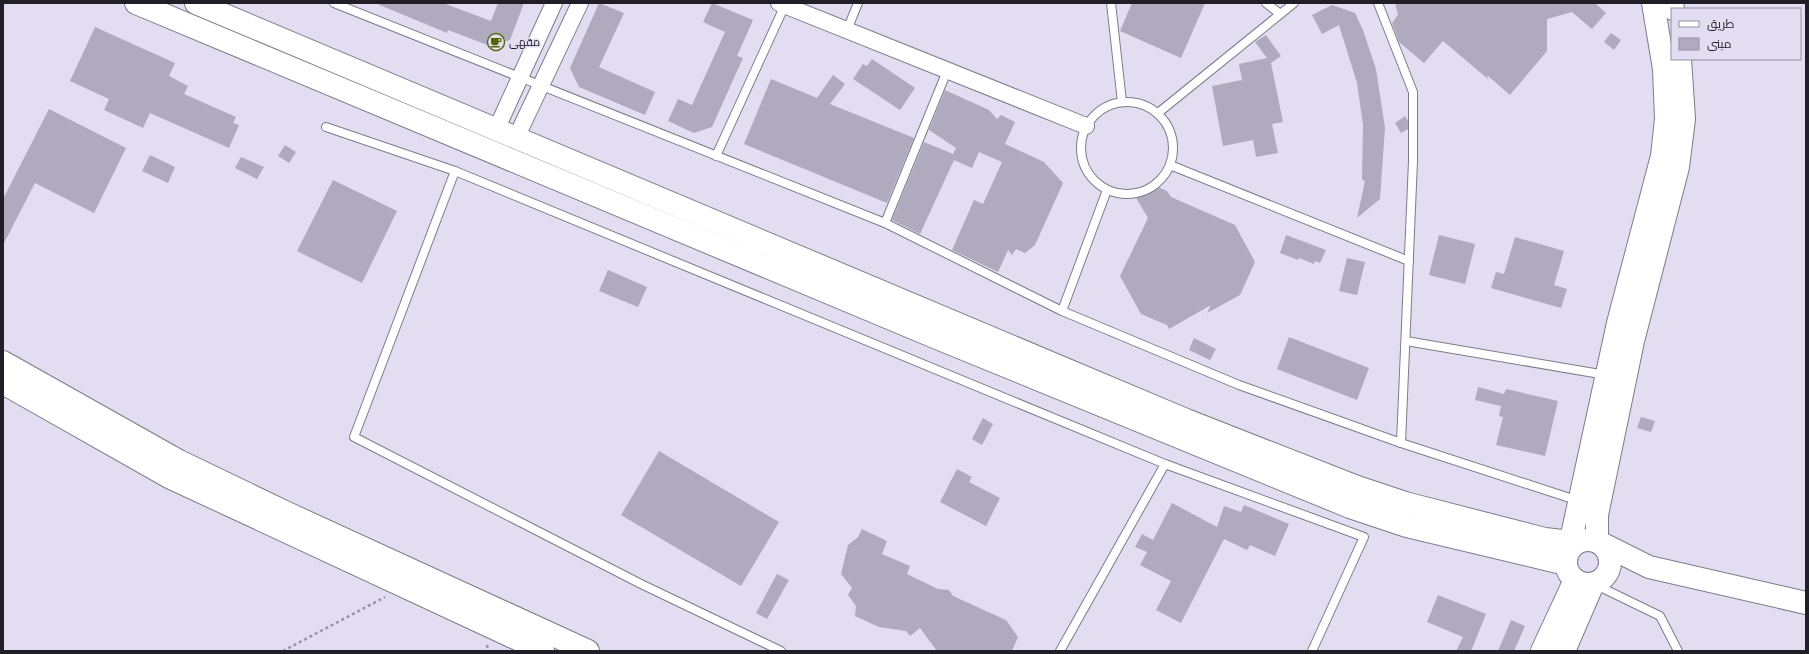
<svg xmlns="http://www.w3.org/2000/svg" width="1809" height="654" font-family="'Work Sans',Cairo,sans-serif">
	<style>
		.building { fill: #afaabd }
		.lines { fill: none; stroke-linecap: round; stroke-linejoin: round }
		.lane-casing { stroke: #7f7a8c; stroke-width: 10 }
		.street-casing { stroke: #7f7a8c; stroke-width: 18 }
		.secondary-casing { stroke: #7f7a8c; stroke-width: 24 }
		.path { stroke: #9894a4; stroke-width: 2.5; stroke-dasharray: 3 3; stroke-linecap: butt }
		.lane { stroke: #fff; stroke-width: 8 }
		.street { stroke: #fff; stroke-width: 16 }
		.secondary { stroke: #fff; stroke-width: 22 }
		.labels { text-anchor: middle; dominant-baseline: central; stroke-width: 3; stroke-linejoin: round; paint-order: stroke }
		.poi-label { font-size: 11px; fill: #201e26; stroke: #e2ddf1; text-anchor: start }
	</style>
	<rect width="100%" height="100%" fill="#e2ddf1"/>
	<!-- building -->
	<g class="building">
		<path d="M375,3H443L491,21L498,3H524L510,40L490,46L448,30L447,33Z"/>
		<path d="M599,3L624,13L599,67L655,92L645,115L579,87L570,68Z"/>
		<path d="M712,3L753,20L737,56L743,58L712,127L694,133L668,121L678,99L692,105L725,32L703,22Z"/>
		<path d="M1132,3H1205L1181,58L1120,31Z"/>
		<path d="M1395,3H1595L1606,13L1592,29L1572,12L1547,19V51L1510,95L1487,75L1488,79L1443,41L1424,63L1399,42L1392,23L1398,15Z"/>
		<path d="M1332,5L1355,13L1363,30L1376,69L1385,128L1380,199L1357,218L1365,181L1362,180L1363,125L1357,83L1339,25L1322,34L1312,15Z"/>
		<path d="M95,27L175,63L169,76L188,86L184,94L236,117L233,123L239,125L229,148L150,113L143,128L104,110L109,99L70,81Z"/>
		<path d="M1611,33L1621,40L1614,50L1604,42Z"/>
		<path d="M1266,35L1281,56L1271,63L1283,122L1272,124L1278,153L1256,157L1253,140L1223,146L1212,86L1242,80L1239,64L1267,58L1255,42Z"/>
		<path d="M872,59L915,88L900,110L853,79L863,64L867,66Z"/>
		<path d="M833,75L845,84L830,104L914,138L887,203L744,144L771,79L817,98Z"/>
		<path d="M945,90L989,110L997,119L1001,115L1015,122L1005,144L1044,162L1063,183L1035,245L1025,253L1016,249L1012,255L1008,250L998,272L952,250L974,200L983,204L1002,162L979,152L972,168L954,160L920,234L892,220L924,142L953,154L956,148L929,130Z"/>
		<path d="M49,109L126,148L94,213L35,183L3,245V199Z"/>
		<path d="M1405,116L1408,121V129L1401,133L1395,123Z"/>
		<path d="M285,145L296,152L289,163L278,156Z"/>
		<path d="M150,155L175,167L168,183L142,171Z"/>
		<path d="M241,157L264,167L257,179L235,168Z"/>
		<path d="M333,180L397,211L362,283L297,251Z"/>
		<path d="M1154,185L1167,191L1171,197L1235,225L1255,262L1240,295L1207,313L1211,305L1169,329L1167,325L1141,314L1120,276L1148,218L1135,196Z"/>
		<path d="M1286,235L1326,250L1320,263L1315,261L1314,264L1299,258L1298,260L1280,253Z"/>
		<path d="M1439,235L1475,244L1465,284L1429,275Z"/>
		<path d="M1515,237L1564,251L1554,285L1567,289L1561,308L1491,288L1496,272L1504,274Z"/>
		<path d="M1347,258L1365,262L1357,295L1339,291Z"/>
		<path d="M608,270L647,287L638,307L599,291Z"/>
		<path d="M1289,337L1369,368L1357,400L1277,369Z"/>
		<path d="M1194,338L1216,349L1210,360L1189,350Z"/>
		<path d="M1478,387L1504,394L1506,389L1558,401L1545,456L1496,445L1503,417L1499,416L1501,406L1475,400Z"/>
		<path d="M1641,417L1655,421L1651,432L1637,428Z"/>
		<path d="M983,418L993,424L982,445L972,439Z"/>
		<path d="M659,451L779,522L741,586L621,515Z"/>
		<path d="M957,469L972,477L969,482L1000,498L986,526L940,502Z"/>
		<path d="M1172,503L1217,527L1224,506L1241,512L1244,505L1289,524L1275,556L1250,545L1247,550L1224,539L1181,623L1156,610L1171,581L1140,565L1147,552L1135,547L1142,534L1153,540Z"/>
		<path d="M862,529L887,541L882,554L910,566L907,574L938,589L949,590L953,596L1006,620L1018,637L1012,651H937L920,628L910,636L906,631L879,627L855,616L856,606L848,595L852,588L841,574L848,545L858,537Z"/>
		<path d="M777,574L789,580L767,619L756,613Z"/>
		<path d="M1438,595L1486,614L1471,651H1456L1463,637L1427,622Z"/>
		<path d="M1511,620L1525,626L1514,651H1498Z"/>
	</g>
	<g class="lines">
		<!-- lane casing -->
		<g class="lane-casing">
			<g id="lane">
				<path d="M334,3L885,223L1062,311L1239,385L1401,443L1579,501"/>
				<path d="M1111,3L1122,102"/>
				<path d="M1266,3L1280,14"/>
				<path d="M1378,3L1413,92V161L1401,443"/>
				<path d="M847,30L858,3"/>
				<circle cx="1127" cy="148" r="46"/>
				<path d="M1158,113L1294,3"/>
				<path d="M326,127L455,171L1165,464"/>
				<path d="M716,156L785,5"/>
				<path d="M1170,165L1409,261"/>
				<path d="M455,171L354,437L641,584L781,651"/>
				<path d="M885,223L947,71"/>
				<path d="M1062,311L1107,190"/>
				<path d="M1406,341L1606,375"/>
				<path d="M1594,584L1660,616L1678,651"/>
				<path d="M1060,651L1165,464L1364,537L1312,651"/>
			</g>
		</g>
		<!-- street casing -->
		<g class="street-casing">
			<g id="street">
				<path d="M779,3L1086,126"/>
				<path d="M496,130L554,3"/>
				<path d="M516,138L580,3"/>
			</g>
		</g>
		<!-- secondary casing -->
		<g class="secondary-casing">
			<g id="secondary">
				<path d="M136,3L937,338L1350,507L1407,526L1566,564"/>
				<path d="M196,3L1186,420L1357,487L1405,503L1545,539L1571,542L1581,540"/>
				<path d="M1672,3L1673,9"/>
				<path d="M3,362L179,461L287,513L588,651"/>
				<path d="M3,383L169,477L543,651"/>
				<circle cx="1588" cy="562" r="22"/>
				<path d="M1597,541V515L1633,341L1678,167L1684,119L1680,59"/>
				<path d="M1601,543L1649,567L1806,603"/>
				<path d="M1569,549L1618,323L1662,156L1666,119L1664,69L1653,3"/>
				<path d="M1542,651L1575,580"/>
				<path d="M1564,651L1593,584"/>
			</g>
		</g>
		<!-- path -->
		<g class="path">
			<path d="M487,645L488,651"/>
			<path d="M283,651L385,597"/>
		</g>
		<!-- lane -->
		<use href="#lane" class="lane"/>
		<!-- street -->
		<use href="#street" class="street"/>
		<!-- secondary -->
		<use href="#secondary" class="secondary"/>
	</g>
	<!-- icons -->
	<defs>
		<g id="cafe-ring" transform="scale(0.9)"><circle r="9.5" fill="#e2ddf1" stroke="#576406" stroke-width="1.5"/><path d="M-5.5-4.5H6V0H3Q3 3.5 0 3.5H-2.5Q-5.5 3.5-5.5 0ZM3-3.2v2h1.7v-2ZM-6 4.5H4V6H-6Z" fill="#576406"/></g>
	</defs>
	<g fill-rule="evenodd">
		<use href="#cafe-ring" x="496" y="42"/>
	</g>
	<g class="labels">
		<!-- poi labels -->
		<g class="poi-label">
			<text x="509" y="42">مقهى</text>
		</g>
	</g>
	<!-- border -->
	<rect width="1809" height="654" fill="none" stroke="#201e26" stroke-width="8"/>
	<!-- legend -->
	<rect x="1671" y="8" width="130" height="52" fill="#e2ddf1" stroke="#9491a0"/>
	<rect x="1679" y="21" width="20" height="6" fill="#ffffff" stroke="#9491a0"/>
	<text x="1707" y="28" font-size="12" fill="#201e26">طريق</text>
	<rect x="1679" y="38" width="20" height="12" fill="#afaabd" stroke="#9491a0"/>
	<text x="1707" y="48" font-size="12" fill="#201e26">مبنى</text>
</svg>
